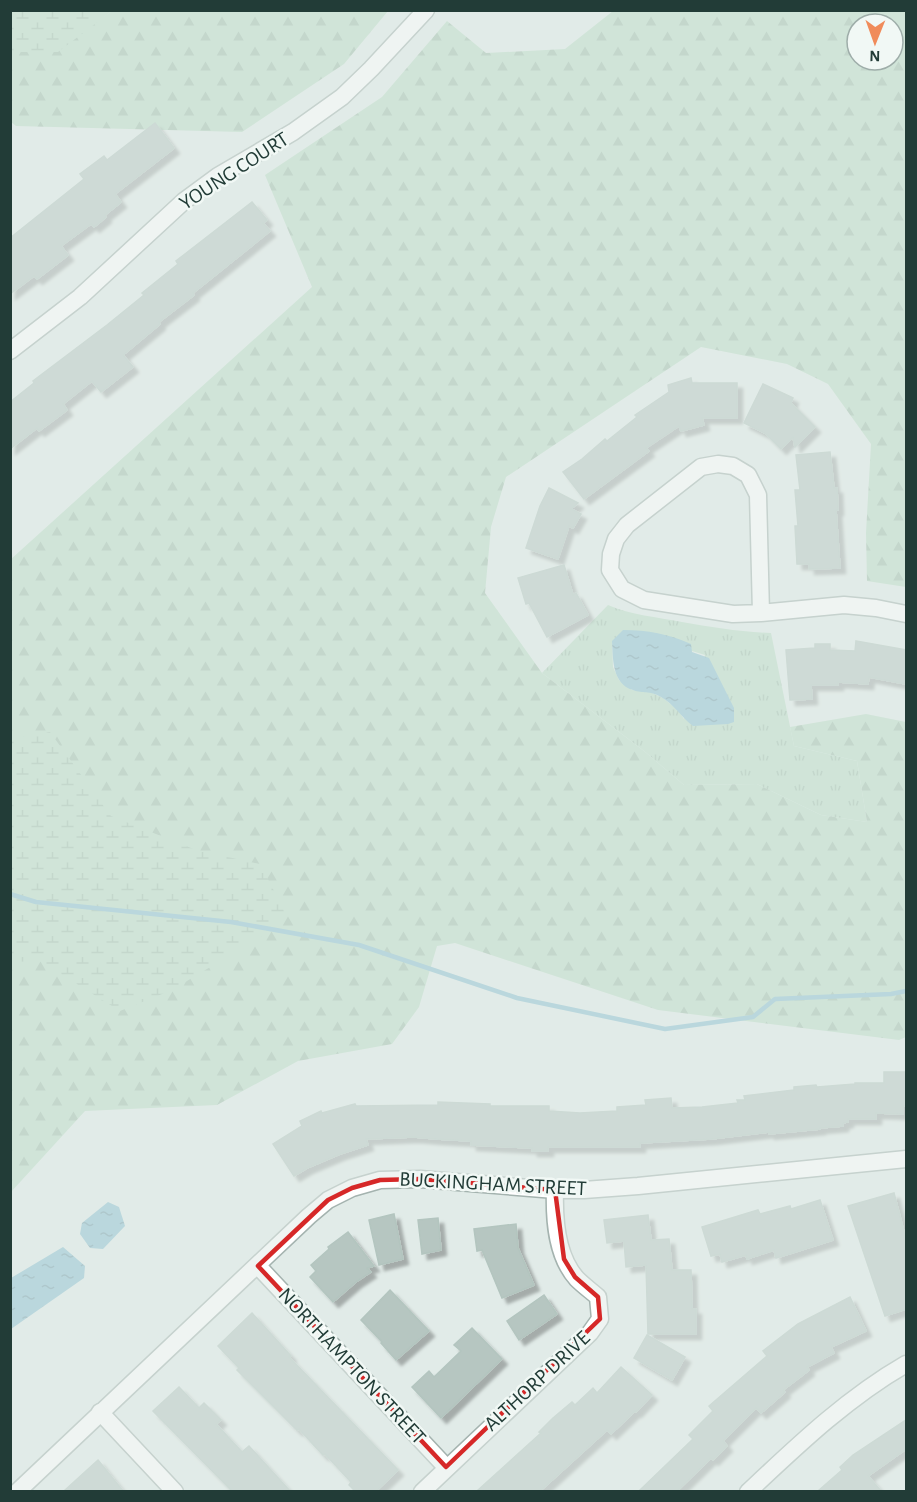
<svg xmlns="http://www.w3.org/2000/svg" width="917" height="1502" font-family="'Alegreya Sans',sans-serif">
	<style>
		.grass { fill: url(#grass-tufts); fill-rule: evenodd }
		.forest { fill: url(#forest-firs); fill-rule: evenodd }
		.wetland { fill: url(#wetland-marsh) }
		.water { fill: url(#water-ripples) }
		.lines { fill: none; stroke-linecap: round; stroke-linejoin: round }
		.stream { stroke: #89bfd0; stroke-width: 4.5 }
		.building { fill: #b6c6c1; stroke: #b3c5bf; stroke-width: 1.5; filter: url(#shadow) }
		.street-casing { stroke: #a4b3af; stroke-width: 19 }
		.street { stroke: #fff; stroke-width: 16 }
		.marked { fill: none; stroke: #d62828; stroke-width: 4.5; stroke-linejoin: round }
		.labels { text-anchor: middle; dominant-baseline: central; stroke-width: 5; stroke-linejoin: round; paint-order: stroke }
		.street-label { font-size: 21px; fill: #223c37; stroke: #f1f8f5 }
	</style>
	<defs>
		<pattern id="grass-tufts" width="24" height="20" patternUnits="userSpaceOnUse" patternTransform="scale(1.5)"><rect width="24" height="20" fill="#badcc6"/><path d="M3 7l-1-3M5 7V3M7 7l1-3M15 17l-1-3M17 17v-4M19 17l1-3" fill="none" stroke="#a0beab"/></pattern>
		<pattern id="forest-firs" width="22" height="20" patternUnits="userSpaceOnUse" patternTransform="scale(1.5)"><rect width="22" height="20" fill="#badcc6"/><path d="M5 1l3.5 6h-7zM16 11l3.5 6h-7z" fill="#a0beab"/></pattern>
		<pattern id="wetland-marsh" width="20" height="14" patternUnits="userSpaceOnUse" patternTransform="scale(1.5)"><rect width="20" height="14" fill="#badcc6"/><path d="M1 5h8M5 5V1M11 12h8M15 12V8" fill="none" stroke="#a0beab"/></pattern>
		<pattern id="water-ripples" width="26" height="14" patternUnits="userSpaceOnUse" patternTransform="scale(1.5)"><rect width="26" height="14" fill="#89bfd0"/><path d="M2 4q2-2 4 0t4 0M15 11q2-2 4 0t4 0" fill="none" stroke="#709caa"/></pattern>
		<filter id="shadow"><feDropShadow dx="5.5" dy="5.5" stdDeviation="1.5" flood-color="#0004"/></filter>
	</defs>
	<rect width="100%" height="100%" fill="#e1ebe8"/>
	<!-- grass -->
	<path class="grass" d="M608,605C631,615 657,617 682,622C711,627 741,632 771,633L794,746L857,761L867,822L821,815L757,784L684,785L644,751L542,673ZM612,641L692,651L705,655L684,719L678,710L663,698L648,691L632,690L619,680L613,667Z"/>
	<!-- forest -->
	<g class="forest">
		<path d="M112,11H388L344,64L242,132L16,126L11,122V40L57,49Z"/>
		<path d="M613,11H906V587L867,581L866,533L871,444L828,384L787,364L701,347L506,477L491,527L485,593L542,673L644,751L684,785L757,784L821,815L867,822L857,761L794,746L790,727L866,714L906,722V1037L899,1040L658,1010L455,943L437,946L419,1007L392,1044L298,1061L217,1105L85,1111L11,1192L10,560L312,287L265,175L382,97L447,21L486,53L565,49ZM857,24H893V60H857Z"/>
	</g>
	<!-- wetland -->
	<g class="wetland">
		<path d="M10,11L11,10L112,11L58,52H11Z"/>
		<path d="M50,732L111,816L196,850L260,864L285,912L272,930L172,990L120,1011L40,961L11,962V739Z"/>
	</g>
	<!-- water -->
	<g class="water">
		<path d="M623,630C648,630 668,634 691,644L692,652L709,658L734,708V722L728,724L693,726C681,717 674,704 661,697C648,690 644,694 633,690C612,684 613,659 612,641Z"/>
		<path d="M108,1202L119,1207L125,1226L103,1249L90,1248L80,1234L82,1223Z"/>
		<path d="M63,1247L85,1266L84,1278L11,1329V1278Z"/>
	</g>
	<g class="lines">
		<!-- stream -->
		<path class="stream" d="M10,894L36,902L231,922L359,945L517,998L665,1029L753,1017L775,999L891,994L906,991"/>
	</g>
	<!-- building -->
	<g class="building">
		<path d="M155,123L174,148L115,194L121,202L105,215L106,217L94,227L91,224L61,246L68,255L37,279L34,276L10,294V238L84,179L80,174L104,156L107,160Z"/>
		<path d="M252,202L267,220L263,223L270,231L193,293L194,295L159,322L160,324L123,355L133,367L101,392L92,381L63,404L67,410L39,431L37,428L10,449V402L34,383L33,381L107,325L144,295L142,293L178,264L176,261Z"/>
		<path d="M691,378L692,383H737V418H702L704,425L681,431L679,426L646,448L649,451L584,499L563,472L582,459L605,439L607,441L637,417L635,415L669,392L668,385Z"/>
		<path d="M763,384L793,398L791,403L815,427L795,447L793,437L781,449L765,433L744,423Z"/>
		<path d="M830,452L834,488H837L838,510H836L840,568L809,569V564H797L795,526H798L795,490H800L796,455Z"/>
		<path d="M549,488L578,503L571,509L581,514L573,528L569,526L558,559L526,548L540,506Z"/>
		<path d="M564,565L573,595L576,593L588,615L547,637L529,603L526,604L518,578Z"/>
		<path d="M856,641L906,650V684L869,677L868,684L838,682V685H811L812,699L790,700L786,650L815,648V644H830V650L855,651Z"/>
		<path d="M884,1072H906V1106H903V1114L876,1113V1119H848V1122L843,1123V1126L820,1128V1129L769,1134V1132L711,1139L640,1143V1147H548V1151H532V1148L471,1145V1141L436,1139L414,1137L366,1139L368,1145L340,1154L307,1168L294,1176L273,1144L302,1126L300,1121L321,1111L322,1113L355,1104L356,1106L438,1105V1102L490,1104V1106H549V1111L580,1113L617,1111V1107L646,1105L645,1100L671,1098L672,1108L702,1107L738,1103L737,1100H745L744,1096L794,1090V1087L816,1085L817,1087L855,1084V1083H884Z"/>
		<path d="M894,1193L906,1240V1309L885,1316L848,1206Z"/>
		<path d="M820,1200L833,1240L776,1258L774,1250L747,1259L746,1255L722,1262L720,1254L711,1256L702,1227L758,1210L760,1214L790,1206L791,1209Z"/>
		<path d="M394,1214L403,1259L379,1265L369,1220Z"/>
		<path d="M648,1215L651,1240L669,1239L672,1270H691L692,1309H696V1334H648L646,1265L626,1267L624,1241L607,1243L604,1220Z"/>
		<path d="M438,1218L441,1250L422,1254L418,1220Z"/>
		<path d="M516,1224L518,1248L534,1285L502,1298L482,1250L477,1251L474,1229Z"/>
		<path d="M348,1232L374,1266L367,1268L371,1272L356,1282L333,1302L310,1277L316,1271L311,1265L329,1249L328,1247Z"/>
		<path d="M390,1290L429,1331L396,1360L381,1343L382,1342L361,1320Z"/>
		<path d="M544,1295L557,1314L519,1340L507,1321Z"/>
		<path d="M850,1297L866,1331L831,1347L834,1353L807,1367L809,1370L783,1390L785,1392L761,1413L756,1408L723,1441L727,1446L713,1460L711,1458L677,1491H639L693,1439L689,1435L713,1411L709,1406L767,1356L763,1351L798,1324Z"/>
		<path d="M252,1313L291,1356L289,1357L398,1470L376,1491H355L349,1485L351,1482L325,1454L323,1455L299,1429L297,1430L237,1370L239,1368L218,1346Z"/>
		<path d="M472,1328L502,1359L441,1418L412,1387L429,1371L434,1377L461,1351L454,1345Z"/>
		<path d="M647,1335L685,1357L672,1380L634,1358Z"/>
		<path d="M621,1367L652,1395L636,1412L635,1411L611,1434L607,1430L540,1491H477L541,1433L539,1432L553,1418L572,1402L575,1405L593,1388L597,1393Z"/>
		<path d="M179,1387L199,1408L204,1403L221,1420L216,1424L242,1452L249,1446L290,1491H232L153,1411Z"/>
		<path d="M906,1420V1449L868,1476L881,1491H818L842,1470L840,1467L853,1455Z"/>
		<path d="M98,1460L123,1491H64Z"/>
	</g>
	<g class="lines">
		<!-- street casing -->
		<g class="street-casing">
			<g id="street">
				<path d="M10,351L80,297L184,201L218,176L293,132L342,97L371,69L426,10"/>
				<path d="M761,613L758,495L748,475L733,466L718,464L701,467L627,525L616,539L611,554L610,570L622,589L644,600L733,614L761,613L844,605L876,608L906,614"/>
				<path d="M258,1266L446,1467"/>
				<path d="M100,1412L175,1492"/>
				<path d="M17,1492L309,1216L328,1200L352,1188L380,1180L420,1179L555,1190H584L638,1186L906,1159"/>
				<path d="M422,1492L590,1333L600,1319L598,1297C591,1291 583,1285 577,1279C556,1256 554,1219 555,1190"/>
				<path d="M748,1492C798,1445 847,1398 906,1364"/>
			</g>
		</g>
		<!-- street -->
		<use href="#street" class="street"/>
	</g>
	<!-- marked area -->
	<path d="M0 0H917V1502H0ZM420,1179L555,1190L564,1259L575,1277L598,1297L600,1319L446,1467L258,1266L328,1200L352,1188L380,1180Z" fill="#e1ebe8" fill-opacity=".55" fill-rule="evenodd"/>
	<path class="marked" d="M420,1179L555,1190L564,1259L575,1277L598,1297L600,1319L446,1467L258,1266L328,1200L352,1188L380,1180Z"/>
	<g class="labels">
		<!-- street labels -->
		<g class="street-label">
			<text transform="translate(234 171) rotate(-33)">YOUNG COURT</text>
			<text transform="translate(493 1184) rotate(3)">BUCKINGHAM STREET</text>
			<text transform="translate(352 1366) rotate(47)">NORTHAMPTON STREET</text>
			<text transform="translate(537 1381) rotate(-43)">ALTHORP DRIVE</text>
		</g>
	</g>
	<!-- border -->
	<rect width="917" height="1502" fill="none" stroke="#223c37" stroke-width="24"/>
	<!-- north arrow -->
	<g transform="translate(875 42) rotate(181)"><circle r="28" fill="#f1f8f5" stroke="#9eada9" stroke-width="1.5"/>
	<path d="M0-4.5L10 22L0 15L-10 22Z" fill="#f08b5a"/>
	<text y="-9" font-size="16" font-weight="bold" text-anchor="middle" fill="#223c37">N</text>
	</g>
</svg>
